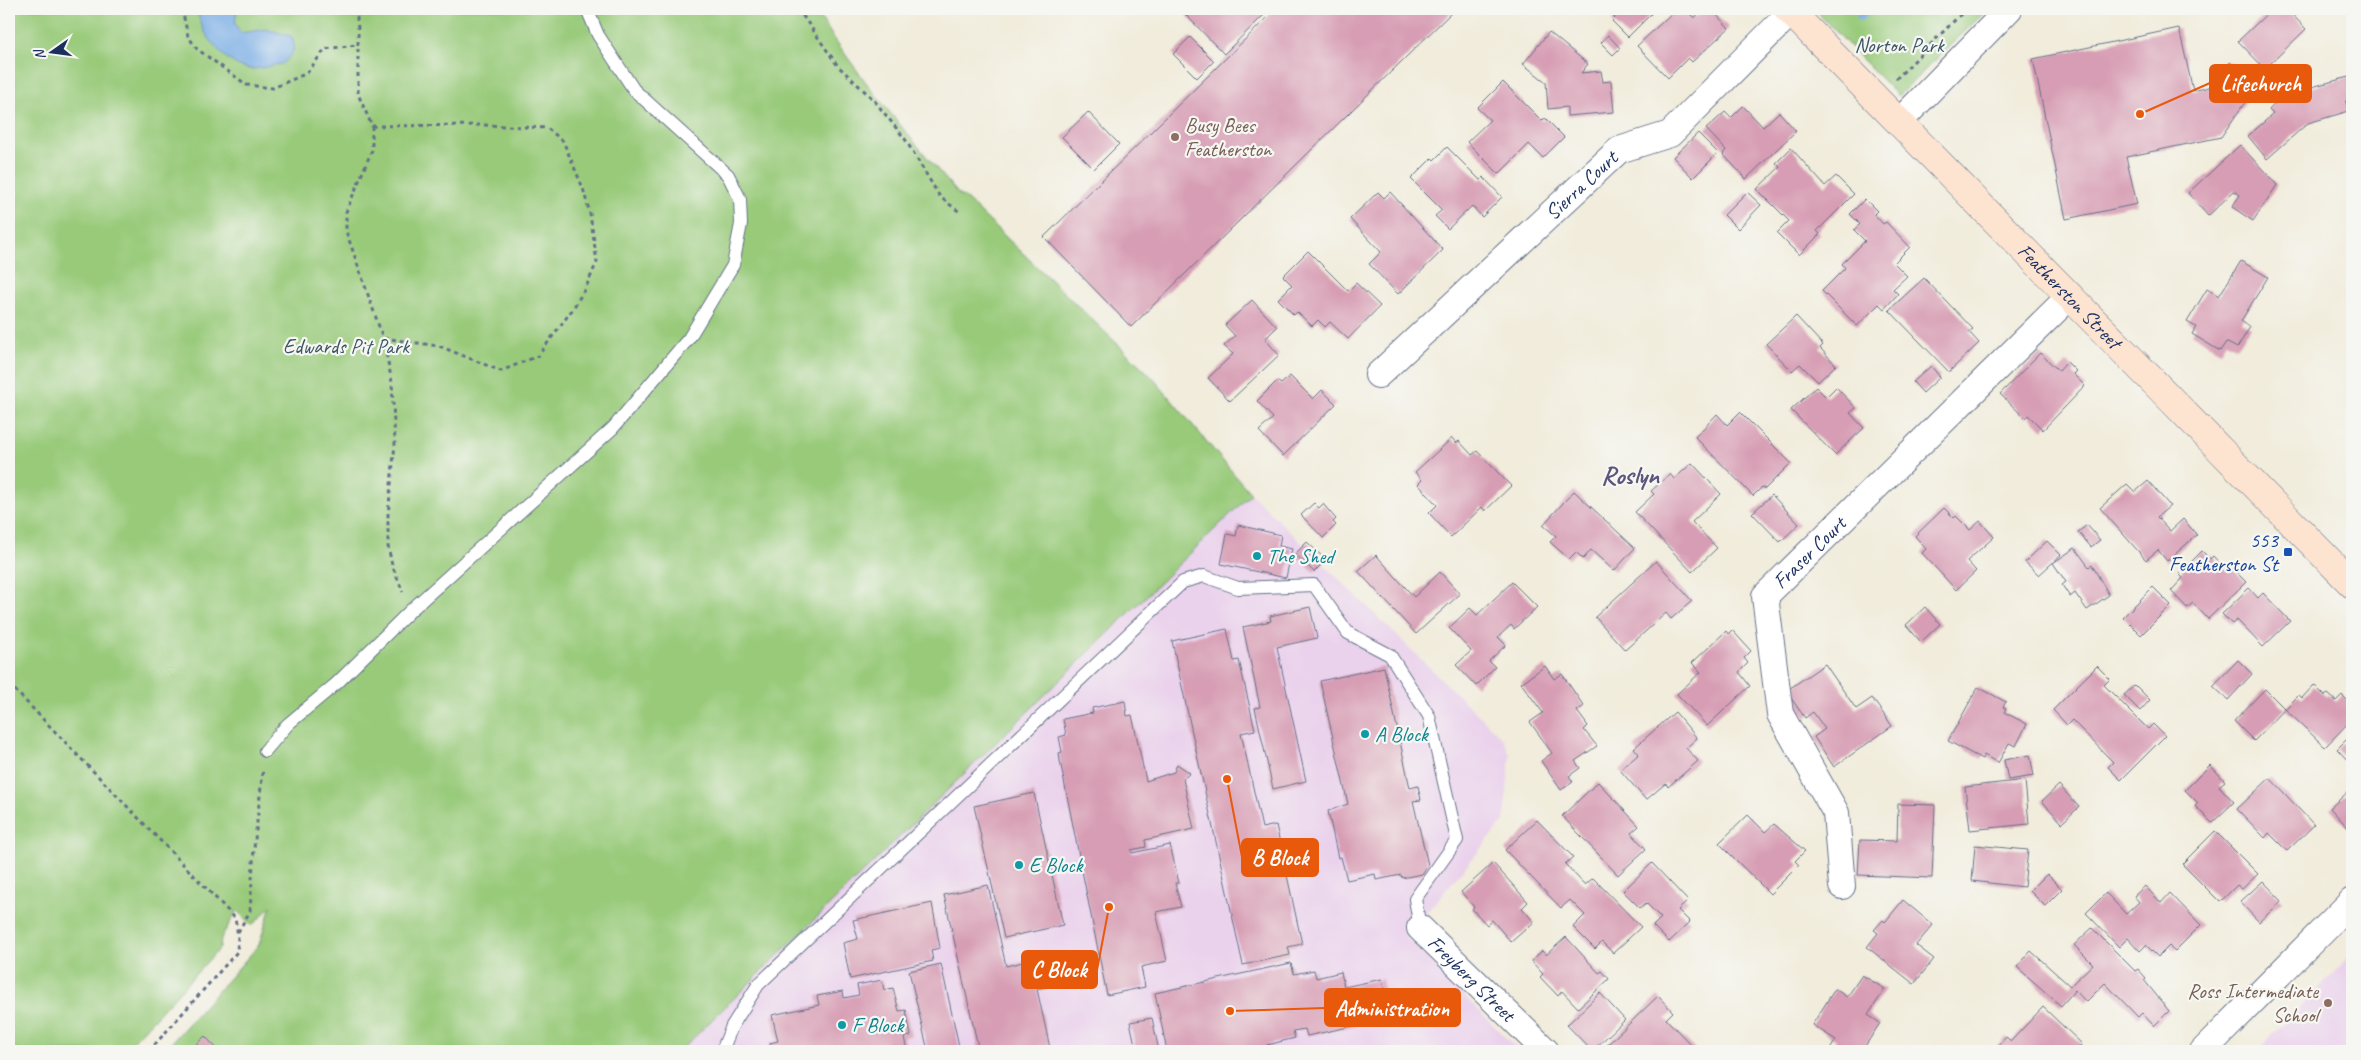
<svg xmlns="http://www.w3.org/2000/svg" width="2361" height="1060" font-family="Caveat,sans-serif">
	<style>
		.built { fill: #ead1ec }
		.green { fill: #98ca79; stroke: #5a7c6c }
		.water { fill: #79ade6; stroke: #4a6ea2 }
		.lines { fill: none; stroke-linecap: round; stroke-linejoin: round }
		.stream { stroke: #79ade6; stroke-width: 9 }
		.building { fill: #d79db4 }
		.service-casing { stroke: #66718a; stroke-width: 14 }
		.minor-casing { stroke: #66718a; stroke-width: 28 }
		.secondary-casing { stroke: #66718a; stroke-width: 29 }
		.path { stroke: #66718a; stroke-width: 3; stroke-dasharray: 4 4; stroke-linecap: butt }
		.service { stroke: #fff; stroke-width: 12 }
		.minor { stroke: #fff; stroke-width: 26 }
		.secondary { stroke: #fde4d0; stroke-width: 28 }
		.education-dot { fill: #8d6e63; stroke: #f6f6f2; stroke-width: 2 }
		.transit-dot { fill: #1a4fb4; stroke: #f6f6f2; stroke-width: 2 }
		.culture-dot { fill: #0f9aa8; stroke: #f6f6f2; stroke-width: 2 }
		.labels { text-anchor: middle; dominant-baseline: central; stroke-width: 4.5; stroke-linejoin: round; paint-order: stroke }
		.park-label { font-size: 21px; fill: #3a5665; stroke: #f6f6f2 }
		.education-label { font-size: 21px; fill: #785e54; stroke: #f6f6f2; text-anchor: start }
		.street-label { font-size: 21px; fill: #1b2f5e; stroke: #f6f6f2 }
		.transit-label { font-size: 21px; fill: #164399; stroke: #f6f6f2; text-anchor: end }
		.culture-label { font-size: 21px; fill: #0d838f; stroke: #f6f6f2; text-anchor: start }
		.district-label { font-size: 26px; font-weight: bold; fill: #5d567c; stroke: #f6f6f2 }
		.leader { fill: none; stroke: #e8590c; stroke-width: 2 }
		.callout-dot { fill: #e8590c; stroke: #f6f6f2; stroke-width: 2 }
		.callout { fill: #e8590c; stroke: #e8590c; stroke-width: 2 }
		.callout-label { font-size: 22px; text-anchor: middle; font-weight: bold; fill: #fff }
	</style>
	<rect width="100%" height="100%" fill="#f6f6f2"/>
	<filter id="ink" filterUnits="userSpaceOnUse"><feTurbulence type="fractalNoise" baseFrequency=".02" numOctaves="2"/><feDisplacementMap in="SourceGraphic" scale="10" xChannelSelector="R" yChannelSelector="G"/><feConvolveMatrix kernelMatrix="1 2 1 2 8 2 1 2 1" color-interpolation-filters="sRGB"/></filter>
	<filter id="wash" filterUnits="userSpaceOnUse"><feTurbulence type="fractalNoise" baseFrequency=".0096" numOctaves="4" result="noise"/><feDisplacementMap in="SourceGraphic" scale="20" xChannelSelector="R" yChannelSelector="G"/><feGaussianBlur stdDeviation="1.12" result="paint"/><feColorMatrix in="noise" values="0 0 0 0 0 0 0 0 0 0 0 0 0 0 0 0 0 1.4 0 .05"/><feComposite in="paint" operator="in"/></filter>
	<g filter="url(#wash)">
		<rect width="100%" height="100%" fill="#f1ecdb"/>
		<!-- built -->
		<g class="built">
			<path d="M1251,494L1503,739L1510,755L1504,821L1406,937L1519,1051H680Z"/>
			<path d="M2352,954V1051H2257Z"/>
		</g>
		<!-- green -->
		<g class="green">
			<path d="M9,9H815C857,77 909,136 961,197L963,196L1152,377L1251,494L680,1051H164L259,945L271,906L252,926L237,911L221,938L220,948L124,1051H9Z"/>
			<path d="M1814,9H1988L1898,96Z"/>
		</g>
		<!-- water -->
		<path class="water" d="M198,9H237L235,24L241,33L266,29L291,36C298,49 292,55 282,64C272,65 261,69 251,69C228,68 197,31 198,9Z"/>
		<g class="lines">
			<!-- stream -->
			<path class="stream" d="M1861,16L1867,9"/>
		</g>
		<g id="blocks">
			<!-- building -->
			<g class="building">
				<path d="M1191,9H1270L1224,54L1185,14Z"/>
				<path d="M1276,9H1455L1131,327L1044,237Z"/>
				<path d="M1606,9H1656L1628,37L1612,21L1615,18Z"/>
				<path d="M1676,9H1685L1694,18L1705,9H1711L1729,28L1692,62L1688,58L1668,78L1637,46Z"/>
				<path d="M2272,9H2287L2306,29L2265,69L2238,41Z"/>
				<path d="M2179,28L2193,91L2213,86L2230,62L2259,82L2221,137L2126,157L2137,204L2066,219L2033,59Z"/>
				<path d="M1549,32L1588,64L1581,73L1601,71L1603,82L1611,81L1614,112L1567,116V107L1548,109L1546,82L1523,64Z"/>
				<path d="M1608,35L1620,48L1613,55L1601,43Z"/>
				<path d="M1190,37L1214,61L1197,78L1173,54Z"/>
				<path d="M2352,76V99L2345,101L2349,111L2308,123L2267,159L2248,136L2273,114L2269,110L2286,91L2290,93Z"/>
				<path d="M1503,82L1542,121L1545,118L1564,137L1543,158L1529,144L1499,174L1467,142L1490,120L1477,108Z"/>
				<path d="M1743,106L1763,127L1779,112L1796,131L1746,179L1723,154L1726,150L1706,129L1725,112L1731,118Z"/>
				<path d="M1088,112L1119,144L1094,169L1062,137Z"/>
				<path d="M1698,133L1718,153L1693,178L1673,157Z"/>
				<path d="M2240,145L2277,185L2253,221L2232,207L2240,195L2234,191L2208,216L2188,193Z"/>
				<path d="M1447,147L1480,180L1483,177L1502,197L1482,217L1472,206L1448,229L1435,216L1442,210L1411,179L1432,158L1434,160Z"/>
				<path d="M1791,148L1825,186L1836,176L1854,194L1817,231L1820,234L1799,255L1777,233L1789,221L1757,189L1780,167L1776,163Z"/>
				<path d="M1378,192L1384,198L1390,192L1443,250L1398,294L1369,264L1381,252L1350,219Z"/>
				<path d="M1747,192L1761,205L1738,229L1724,215Z"/>
				<path d="M1865,199L1877,211L1874,214L1883,224L1886,222L1910,247L1894,263L1907,276L1893,289L1898,294L1884,309L1879,304L1857,326L1822,291L1845,268L1842,264L1865,241L1854,230L1860,224L1850,214Z"/>
				<path d="M1308,251L1348,291L1356,283L1380,306L1348,339L1330,322L1325,327L1318,320L1312,326L1297,312L1294,315L1278,299L1292,285L1283,276Z"/>
				<path d="M2241,261L2268,277L2241,321L2250,327L2237,348L2226,342L2220,351L2192,334L2196,327L2187,322L2207,289L2219,296Z"/>
				<path d="M1924,278L1973,329L1969,332L1979,343L1949,372L1889,310Z"/>
				<path d="M1252,300L1277,327L1265,339L1279,355L1230,401L1208,378L1233,354L1224,346L1235,336L1225,325Z"/>
				<path d="M1796,316L1823,345L1820,348L1836,365L1818,382L1800,364L1792,371L1766,344Z"/>
				<path d="M2040,353L2059,371L2067,362L2076,371L2073,374L2085,386L2043,430L2028,415L2025,418L2000,394Z"/>
				<path d="M1931,366L1940,377L1923,393L1913,382Z"/>
				<path d="M1290,376L1313,399L1322,390L1336,404L1283,456L1259,431L1273,418L1257,401L1277,381L1281,384Z"/>
				<path d="M1816,387L1826,397L1836,387L1856,408L1850,413L1864,428L1835,455L1791,410Z"/>
				<path d="M1740,412L1791,463L1765,489L1762,487L1753,496L1695,437L1717,414L1727,425Z"/>
				<path d="M1452,438L1456,443L1459,441L1472,455L1477,451L1511,486L1485,511L1482,507L1451,537L1429,513L1437,505L1418,484L1422,480L1415,472Z"/>
				<path d="M1692,463L1721,494L1692,522L1717,548L1692,572L1635,512L1654,494L1651,491L1670,474L1674,479Z"/>
				<path d="M2148,481L2170,506L2157,517L2170,531L2183,519L2197,535L2167,561L2158,550L2146,560L2100,508L2127,484L2135,492Z"/>
				<path d="M1574,491L1635,548L1614,571L1591,550L1583,559L1576,552L1569,559L1550,542L1556,536L1543,525Z"/>
				<path d="M1772,495L1799,524L1780,542L1752,513Z"/>
				<path d="M1314,503L1319,508L1323,504L1336,519L1333,522L1336,525L1323,538L1301,515Z"/>
				<path d="M1944,508L1954,518L1956,516L1970,530L1980,521L1994,537L1967,561L1976,571L1956,590L1922,553L1926,549L1915,536Z"/>
				<path d="M1238,525L1281,535L1279,546L1292,549L1286,578L1221,564L1227,534L1236,536Z"/>
				<path d="M2087,525L2100,540L2091,547L2078,532Z"/>
				<path d="M2047,541L2061,555L2039,575L2025,562Z"/>
				<path d="M1307,542L1326,560L1314,572L1295,554Z"/>
				<path d="M2075,548L2089,567L2092,565L2109,595L2087,610L2075,593L2070,597L2062,585L2066,582L2053,563Z"/>
				<path d="M2202,551L2210,559L2213,556L2228,572L2232,568L2246,582L2208,619L2193,603L2187,608L2171,591L2183,578L2179,574Z"/>
				<path d="M1376,555L1414,597L1440,572L1460,594L1416,634L1358,571Z"/>
				<path d="M1656,561L1692,601L1671,619L1666,613L1625,650L1595,617Z"/>
				<path d="M1512,582L1537,607L1514,629L1511,625L1498,637L1506,645L1489,661L1495,667L1476,686L1456,665L1471,651L1449,628L1470,608L1477,615Z"/>
				<path d="M2153,587L2171,605L2141,635L2123,617Z"/>
				<path d="M2249,588L2258,598L2263,593L2290,621L2263,647L2237,620L2232,624L2222,614Z"/>
				<path d="M1310,607L1317,638L1277,647L1306,781L1273,789L1255,708L1260,707L1243,627L1271,621L1270,616Z"/>
				<path d="M1925,607L1940,624L1921,642L1906,625Z"/>
				<path d="M1227,629L1234,661L1239,660L1255,730L1241,733L1262,828L1276,825L1302,944L1288,947L1290,955L1243,965L1172,641Z"/>
				<path d="M1732,630L1751,651L1744,658L1748,663L1739,672L1750,686L1707,726L1677,694L1701,672L1692,663L1726,631L1728,634Z"/>
				<path d="M2238,660L2252,674L2228,700L2213,686Z"/>
				<path d="M1825,664L1856,709L1872,698L1892,726L1834,767L1814,737L1825,729L1813,712L1805,718L1786,691Z"/>
				<path d="M1545,666L1554,679L1562,674L1581,702L1584,706L1577,711L1588,726L1584,730L1597,746L1575,761L1580,768L1569,776L1573,782L1561,790L1541,761L1552,753L1530,722L1543,713L1521,683Z"/>
				<path d="M2097,666L2110,679L2104,685L2148,729L2153,724L2165,736L2121,780L2108,767L2113,762L2072,720L2067,725L2053,710Z"/>
				<path d="M1384,667L1410,788L1418,786L1421,800L1413,801L1428,865L1422,874L1402,878L1401,875L1376,880L1375,874L1347,880L1341,857L1338,858L1328,811L1348,804L1320,681Z"/>
				<path d="M2135,685L2150,700L2140,711L2124,695Z"/>
				<path d="M2314,685L2325,696L2328,694L2336,701L2342,695L2352,705V719L2325,747L2285,709L2299,695L2302,698Z"/>
				<path d="M1978,687L2006,702L2003,707L2006,709L2004,712L2027,724L2016,746L2009,743L1998,763L1984,755L1982,759L1948,741Z"/>
				<path d="M2265,689L2285,709L2254,741L2234,721Z"/>
				<path d="M1125,701L1127,716L1132,715L1146,781L1174,772L1177,764L1190,773L1183,779L1194,829L1145,840L1146,847L1131,850L1132,853L1170,845L1179,883H1175L1181,907L1156,912L1167,961L1141,967L1145,987L1107,995L1060,761L1059,753L1062,752L1059,737L1066,735L1063,719L1093,713L1092,708Z"/>
				<path d="M1675,712L1697,738L1686,748L1698,761L1668,787L1666,783L1646,800L1620,770L1639,754L1634,748Z"/>
				<path d="M2352,734V765L2337,749Z"/>
				<path d="M2030,755L2034,776L2008,780L2004,760Z"/>
				<path d="M2210,765L2225,781L2219,786L2234,802L2212,823L2195,806L2198,803L2185,790Z"/>
				<path d="M2270,778L2314,825L2287,851L2269,833L2265,838L2237,809Z"/>
				<path d="M2025,780L2029,824L1970,830L1965,787Z"/>
				<path d="M1598,782L1639,826L1631,833L1646,849L1618,875L1562,816Z"/>
				<path d="M2059,785L2079,807L2062,823L2042,801Z"/>
				<path d="M2350,790L2352,792L2351,831L2330,808Z"/>
				<path d="M1034,793L1063,925L1004,938L974,806Z"/>
				<path d="M1898,804L1935,805L1932,878L1858,875L1860,840L1897,841Z"/>
				<path d="M1748,815L1765,832L1774,824L1805,851L1795,861L1799,865L1770,894L1719,843Z"/>
				<path d="M1537,820L1573,857L1565,864L1585,885L1593,878L1641,927L1613,953L1602,942L1595,949L1573,927L1585,915L1570,900L1561,908L1505,850Z"/>
				<path d="M2215,831L2258,874L2242,889L2237,885L2220,902L2182,864Z"/>
				<path d="M1975,845L2028,850L2024,887L1972,881Z"/>
				<path d="M1493,863L1528,902L1522,908L1534,922L1511,942L1492,920L1487,925L1472,909L1474,907L1461,892Z"/>
				<path d="M1652,863L1688,901L1678,910L1690,922L1669,942L1653,926L1661,918L1646,903L1640,908L1623,891Z"/>
				<path d="M2047,874L2062,889L2045,906L2030,891Z"/>
				<path d="M2263,881L2282,901L2259,922L2240,902Z"/>
				<path d="M988,885L1006,966L1040,958L1047,987L1037,989L1050,1048L1034,1051H979L944,895Z"/>
				<path d="M2145,886L2161,903L2170,893L2201,925L2175,951L2169,946L2158,957L2146,945L2140,951L2128,938L2119,947L2086,913L2106,893L2126,914L2139,902L2134,896Z"/>
				<path d="M1903,900L1933,925L1916,945L1934,959L1914,984L1867,947L1878,933L1874,930L1883,920L1885,922Z"/>
				<path d="M932,903L940,948L931,950L933,961L850,979L843,943L858,939L853,920Z"/>
				<path d="M2092,928L2135,971L2138,969L2146,978L2144,980L2169,1011L2154,1026L2142,1013L2138,1017L2105,983L2086,1002L2075,990L2061,1006L2017,967L2031,951L2070,986L2093,964L2074,945Z"/>
				<path d="M1566,937L1599,973L1602,971L1609,979L1578,1008L1562,991L1558,996L1540,977L1543,974L1531,961L1542,951L1546,955Z"/>
				<path d="M1291,963L1294,974L1314,970L1316,978L1341,972L1344,987L1382,979L1390,1018L1307,1036L1305,1029L1293,1031L1295,1038L1267,1045L1276,1049L1275,1051H1167L1155,993Z"/>
				<path d="M941,964L959,1046L928,1051L909,971Z"/>
				<path d="M1862,975L1885,989L1868,1015L1880,1023L1862,1051H1829L1836,1040L1812,1025L1835,989L1847,997Z"/>
				<path d="M882,980L884,990L893,988L899,1011L906,1010L911,1036L904,1037L907,1051H771L770,1043L778,1041L772,1015L819,1005L817,996L843,991L844,998L859,995L857,985Z"/>
				<path d="M1600,993L1625,1020L1592,1051L1567,1025Z"/>
				<path d="M1658,996L1673,1012L1666,1019L1697,1051H1613L1607,1045Z"/>
				<path d="M2043,1007L2082,1044L2075,1051H1993L2006,1037L2011,1041Z"/>
				<path d="M1152,1018L1159,1051H1127L1136,1049L1130,1022Z"/>
				<path d="M205,1036L219,1051H189Z"/>
			</g>
		</g>
	</g>
	<g filter="url(#ink)">
		<use href="#blocks" fill-opacity="0" stroke="#66718a" stroke-width="1"/>
		<g class="lines">
			<!-- service casing -->
			<g class="service-casing">
				<g id="service">
					<path d="M265,751L288,724L337,683L411,610L613,428L689,338L733,265L741,224L740,199L728,175L634,90L598,35L587,9"/>
					<path d="M722,1051L732,1026L758,985L1183,582L1204,576L1238,588L1314,585L1348,633L1390,655L1429,716L1457,840L1415,899L1420,928"/>
				</g>
			</g>
			<!-- minor casing -->
			<g class="minor-casing">
				<g id="minor">
					<path d="M1899,122L2009,9"/>
					<path id="s1" d="M1378,375L1619,150L1670,134L1791,12"/>
					<path id="s2" d="M1842,886L1836,813L1780,714L1765,596L2070,296"/>
					<path id="s3" d="M1420,928L1546,1051"/>
					<path d="M2203,1051L2352,901"/>
				</g>
			</g>
			<!-- secondary casing -->
			<g class="secondary-casing">
				<g id="secondary">
					<path id="s4" d="M1788,9L2352,584"/>
				</g>
			</g>
			<!-- path -->
			<g class="path">
				<path d="M182,9L188,36L197,49L247,85L273,88L307,73L325,49L357,45"/>
				<path d="M356,9L358,28V94L372,126V150L346,212V231L383,338L392,382L395,444L388,515V546L392,565L403,592"/>
				<path d="M798,9L838,66L873,99L905,139L940,197L961,213"/>
				<path d="M1896,79L1966,9"/>
				<path d="M372,126L485,125L547,128L563,141L583,188L590,214L597,262L586,287L572,310L538,356L501,371L439,346L383,338"/>
				<path d="M9,684L235,918L238,936L237,952L149,1051"/>
				<path d="M238,932L250,911L254,848L263,769"/>
			</g>
			<!-- service -->
			<use href="#service" class="service"/>
			<!-- minor -->
			<use href="#minor" class="minor"/>
			<!-- secondary -->
			<use href="#secondary" class="secondary"/>
		</g>
	</g>
	<!-- markers -->
	<g class="education-dot">
		<circle cx="1175" cy="137" r="5"/>
		<circle cx="2328" cy="1003" r="5"/>
	</g>
	<rect class="transit-dot" x="2283" y="547" width="10" height="10" rx="2.5"/>
	<g class="culture-dot">
		<circle cx="1257" cy="556" r="5"/>
		<circle cx="1365" cy="734" r="5"/>
		<circle cx="1019" cy="865" r="5"/>
		<circle cx="842" cy="1025" r="5"/>
	</g>
	<g class="labels">
		<!-- park labels -->
		<g class="park-label">
			<text x="1899" y="45">Norton Park</text>
			<text x="346" y="346">Edwards Pit Park</text>
		</g>
		<!-- education labels -->
		<g class="education-label">
			<text x="1185" y="125">Busy Bees<tspan x="1185" dy="24">Featherston</tspan></text>
			<text x="2318" y="991" text-anchor="end">Ross Intermediate<tspan x="2318" dy="24">School</tspan></text>
		</g>
		<!-- street labels -->
		<g class="street-label">
			<text stroke="none"><textPath href="#s1" startOffset="278">Sierra Court</textPath></text>
			<text stroke="none"><textPath href="#s4" startOffset="402">Featherston Street</textPath></text>
			<text stroke="none"><textPath href="#s2" startOffset="368">Fraser Court</textPath></text>
			<text stroke="none"><textPath href="#s3" startOffset="72">Freyberg Street</textPath></text>
		</g>
		<!-- transit labels -->
		<g class="transit-label">
			<text x="2278" y="540">553<tspan x="2278" dy="24">Featherston St</tspan></text>
		</g>
		<!-- culture labels -->
		<g class="culture-label">
			<text x="1267" y="556">The Shed</text>
			<text x="1375" y="734">A Block</text>
			<text x="1029" y="865">E Block</text>
			<text x="852" y="1025">F Block</text>
		</g>
		<!-- district labels -->
		<g class="district-label">
			<text x="1630" y="475">Roslyn</text>
		</g>
	</g>
	<!-- callouts -->
	<path class="leader" d="M2140 114L2210 83M1227 779L1242 857M1109 907L1097 970M1230 1011L1325 1008"/>
	<g class="callout-dot">
		<circle cx="2140" cy="114" r="5"/>
		<circle cx="1227" cy="779" r="5"/>
		<circle cx="1109" cy="907" r="5"/>
		<circle cx="1230" cy="1011" r="5"/>
	</g>
	<g class="callout">
		<rect x="2210" y="65" width="101" height="37" rx="5"/>
		<rect x="1242" y="839" width="76" height="37" rx="5"/>
		<rect x="1022" y="951" width="75" height="37" rx="5"/>
		<rect x="1325" y="989" width="135" height="37" rx="5"/>
	</g>
	<g class="callout-label">
		<text x="2261" y="91">Lifechurch</text>
		<text x="1280" y="865">B Block</text>
		<text x="1059" y="977">C Block</text>
		<text x="1392" y="1016">Administration</text>
	</g>
	<!-- margin -->
	<rect width="2361" height="1060" fill="none" stroke="#f6f6f2" stroke-width="30"/>
	<!-- north arrow -->
	<g transform="translate(52 52) rotate(256)" stroke="#f6f6f2" stroke-width="4" paint-order="stroke">
	<path d="M0-4L9 19L0 12L-9 19Z" fill="#1b2f5e"/>
	<text y="-8" font-size="14" font-weight="bold" text-anchor="middle" fill="#1b2f5e">N</text>
	</g>
</svg>
